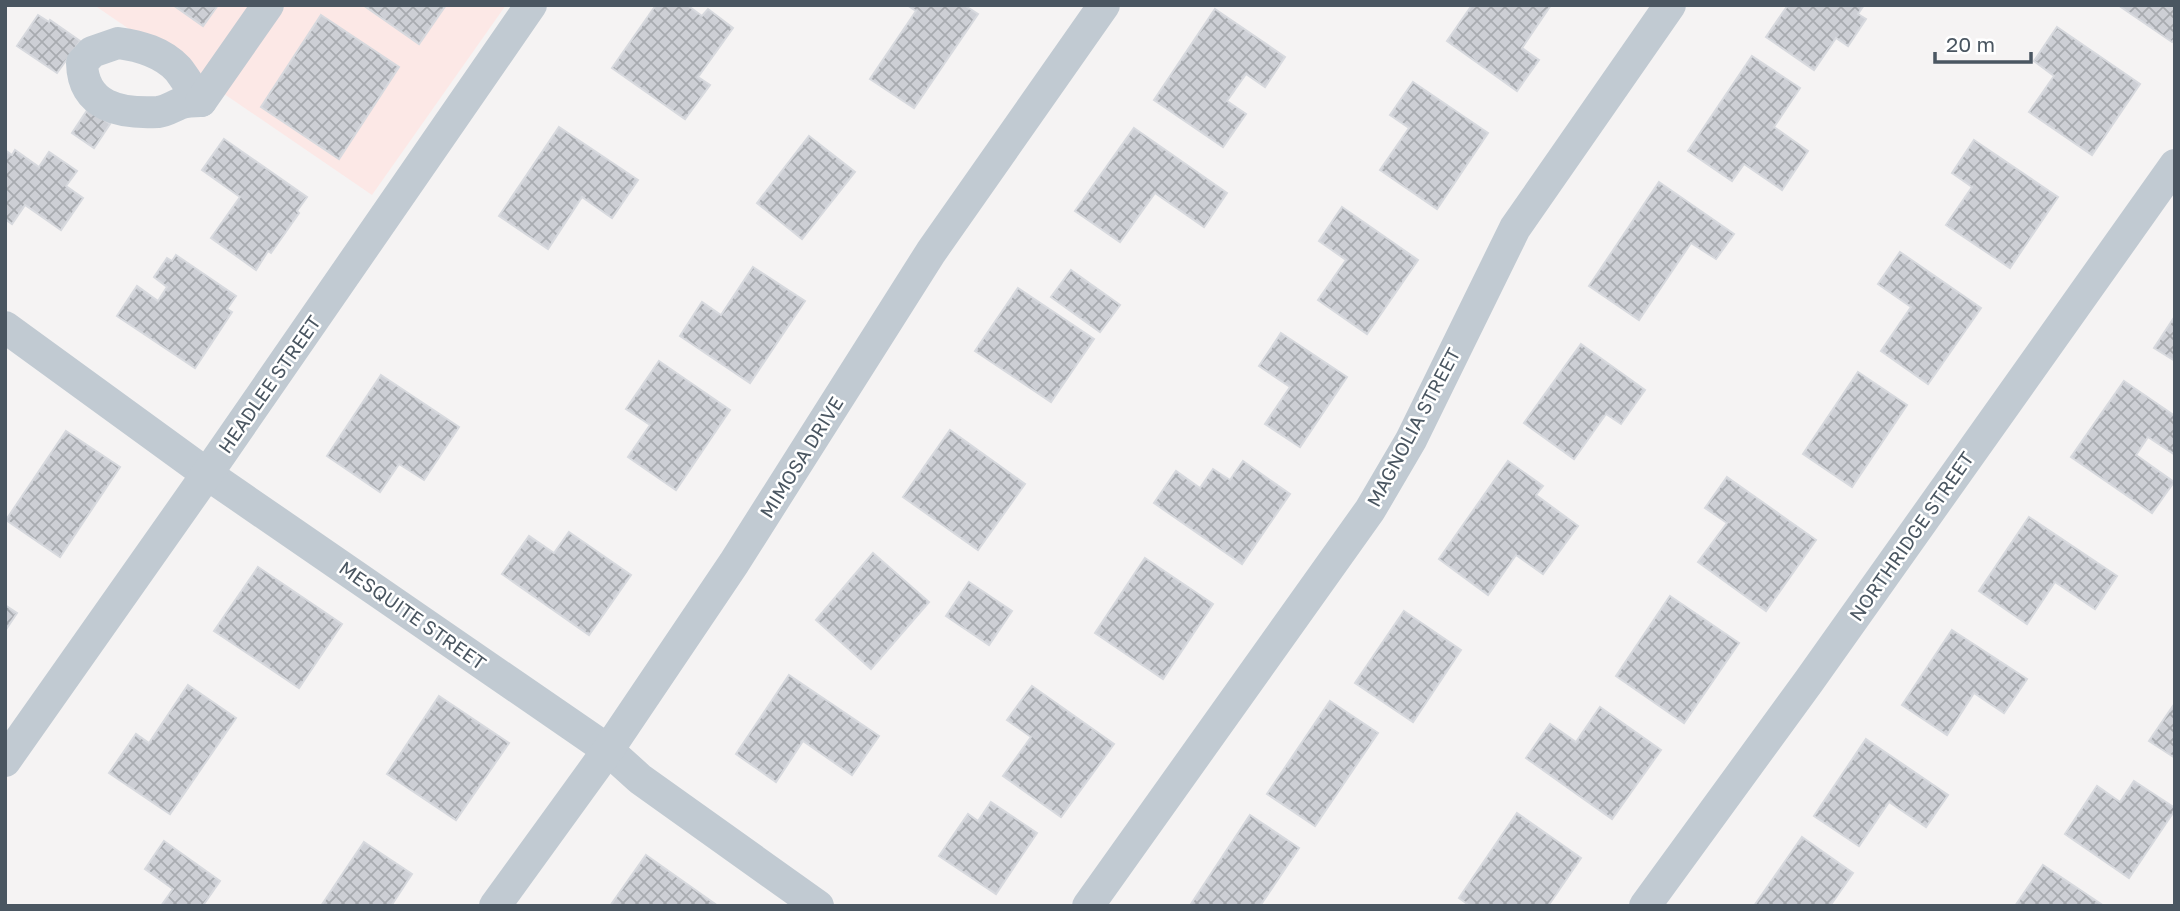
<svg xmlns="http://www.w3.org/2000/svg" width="2180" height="911" font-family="'Golos Text',sans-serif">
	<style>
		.medical { fill: #fce8e6 }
		.building { fill: url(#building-cross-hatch); stroke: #d7d9de; stroke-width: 2 }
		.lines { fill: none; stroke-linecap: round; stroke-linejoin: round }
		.minor { stroke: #c1cad2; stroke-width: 32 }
		.labels { text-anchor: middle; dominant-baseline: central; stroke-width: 5; stroke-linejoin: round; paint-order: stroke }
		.street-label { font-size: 19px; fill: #4a5661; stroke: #fff }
	</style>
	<defs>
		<pattern id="building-cross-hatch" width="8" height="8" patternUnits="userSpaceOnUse" patternTransform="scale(1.75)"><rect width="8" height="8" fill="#cdcfd5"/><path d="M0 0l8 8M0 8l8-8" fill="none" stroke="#a8abb0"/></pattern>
	</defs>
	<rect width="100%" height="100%" fill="#f5f3f3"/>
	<!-- medical -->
	<path class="medical" d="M94,5H506L372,195Z"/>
	<!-- building -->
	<g class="building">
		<path d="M173,5H218L203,26Z"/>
		<path d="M363,5H446L419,44Z"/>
		<path d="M656,5H687L702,16L708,9L733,28L698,77L710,85L685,119L612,68Z"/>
		<path d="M907,5H964L978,14L914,108L870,79L916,11Z"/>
		<path d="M1472,5H1551L1522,48L1539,60L1517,91L1447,41Z"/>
		<path d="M1788,5H1864L1858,14L1866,19L1848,46L1836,38L1814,70L1766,37Z"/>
		<path d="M2118,5H2175V38L2172,42Z"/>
		<path d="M1215,9L1285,57L1265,87L1246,74L1227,101L1246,114L1223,147L1154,100Z"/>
		<path d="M38,15L49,22L50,20L80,41L57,73L17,46Z"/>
		<path d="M321,15L399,67L339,159L261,107Z"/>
		<path d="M2057,27L2140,84L2092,155L2029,112L2054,76L2034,61Z"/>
		<path d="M1752,56L1800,88L1774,127L1808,151L1782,190L1744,164L1732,181L1688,151Z"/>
		<path d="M1413,82L1488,133L1437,209L1380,170L1409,128L1390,115Z"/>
		<path d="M88,109L110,124L94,148L72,133Z"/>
		<path d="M559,127L638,180L612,218L582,197L548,249L499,216Z"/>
		<path d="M1134,128L1227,193L1204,227L1155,193L1120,242L1075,211Z"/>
		<path d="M809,136L855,172L802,239L757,203Z"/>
		<path d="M224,139L307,197L297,211L299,213L271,253L268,251L256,270L211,238L240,197L202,170Z"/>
		<path d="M1974,140L2058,197L2010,268L1946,225L1972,187L1952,173Z"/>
		<path d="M5,150L12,155L15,150L39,167L49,152L77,171L66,186L83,198L61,230L25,205L12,224L5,219Z"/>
		<path d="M1659,182L1734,234L1716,259L1691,243L1639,320L1589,286Z"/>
		<path d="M1342,207L1418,260L1367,334L1318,300L1346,260L1319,241Z"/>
		<path d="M1900,252L1981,308L1928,384L1881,351L1911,307L1878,284Z"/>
		<path d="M176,255L236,296L227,309L232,312L195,368L117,316L137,286L158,301L167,287L154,277L167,258L172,261Z"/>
		<path d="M753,267L805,301L750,383L680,336L702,302L721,315Z"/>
		<path d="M1071,270L1120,305L1100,332L1051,297Z"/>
		<path d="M1018,288L1094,339L1051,402L975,351Z"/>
		<path d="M2175,316V361L2154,348Z"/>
		<path d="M1281,333L1347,377L1300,447L1265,424L1290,387L1259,366Z"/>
		<path d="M1581,344L1645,390L1621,424L1606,414L1574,459L1524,423Z"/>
		<path d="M659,361L730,410L676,490L628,457L650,425L626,409Z"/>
		<path d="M1858,372L1907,405L1852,487L1803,454Z"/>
		<path d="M381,375L459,427L424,480L399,464L380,492L327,456Z"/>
		<path d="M2124,381L2175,416V455L2148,437L2136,455L2174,482L2152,513L2071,457Z"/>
		<path d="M950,430L1025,484L978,550L903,497Z"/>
		<path d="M66,431L120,467L60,557L6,520Z"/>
		<path d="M1243,461L1290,494L1242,564L1154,503L1176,471L1200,488L1213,469L1230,480Z"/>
		<path d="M1508,461L1543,486L1536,495L1578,526L1543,574L1516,555L1488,595L1439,559Z"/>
		<path d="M1727,477L1816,540L1766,611L1698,562L1727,523L1705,508Z"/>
		<path d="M2029,517L2117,576L2095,609L2055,582L2027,624L1979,591Z"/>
		<path d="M569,532L631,575L589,635L502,574L529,536L554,553Z"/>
		<path d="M873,553L929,602L871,669L816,620Z"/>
		<path d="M1145,558L1213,604L1163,679L1095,633Z"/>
		<path d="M258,567L342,624L299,688L214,631Z"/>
		<path d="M969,582L1012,611L989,645L946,616Z"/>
		<path d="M1670,596L1739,643L1684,723L1616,676Z"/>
		<path d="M5,605L17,613L5,631Z"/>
		<path d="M1404,611L1461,650L1413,722L1355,683Z"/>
		<path d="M1952,630L2027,679L2004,713L1974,693L1947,735L1902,705Z"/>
		<path d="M789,675L879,736L852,775L803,741L776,782L736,754Z"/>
		<path d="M188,685L236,718L170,814L109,773L136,734L149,743Z"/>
		<path d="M1032,686L1114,744L1061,817L1003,776L1031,737L1007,720Z"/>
		<path d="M439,696L509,743L456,820L387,774Z"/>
		<path d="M1330,701L1378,733L1315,826L1267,794Z"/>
		<path d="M2175,703V758L2149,741Z"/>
		<path d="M1600,707L1661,750L1612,819L1526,758L1550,724L1576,742Z"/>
		<path d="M1866,739L1948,795L1926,827L1889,802L1859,846L1814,816Z"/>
		<path d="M2134,781L2175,808V810L2129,878L2065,834L2097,786L2120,802Z"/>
		<path d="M991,802L1037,833L996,894L939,856L968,814L978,821Z"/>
		<path d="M1517,813L1581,858L1548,906H1470L1459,898Z"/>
		<path d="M1250,815L1299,848L1260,906H1194L1191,904Z"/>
		<path d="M1802,837L1853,873L1830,906H1754Z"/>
		<path d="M164,841L220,881L204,904L207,906H161L173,889L145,869Z"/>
		<path d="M364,842L412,874L391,906H321Z"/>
		<path d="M646,855L718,906H610Z"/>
		<path d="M2043,865L2104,906H2015Z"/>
	</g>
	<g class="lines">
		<!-- minor -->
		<g class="minor">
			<path d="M118,43C140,46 162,52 178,69C186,79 192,91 201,101C194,101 186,101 179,104C172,107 166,111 158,112C121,114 83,107 82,63L92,52Z"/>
			<path d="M201,101L268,5"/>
			<path d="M5,327L207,474L608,750L640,779L818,906"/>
			<path d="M5,761L207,474L531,5"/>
			<path d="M495,906L608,750L734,563L931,252L1104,5"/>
			<path d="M1088,906L1370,510L1411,440L1515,228L1670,5"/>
			<path d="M1645,906L1809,681L2175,165"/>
		</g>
	</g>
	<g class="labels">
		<!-- street labels -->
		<g class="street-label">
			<text transform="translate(269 384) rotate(-55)">HEADLEE STREET</text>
			<text transform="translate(1413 427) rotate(-62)">MAGNOLIA STREET</text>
			<text transform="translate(801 457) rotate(-58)">MIMOSA DRIVE</text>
			<text transform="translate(1911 536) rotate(-55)">NORTHRIDGE STREET</text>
			<text transform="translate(413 615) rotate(35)">MESQUITE STREET</text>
		</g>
	</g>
	<!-- border -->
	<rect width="2180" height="911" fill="none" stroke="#4a5661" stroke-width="14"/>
	<!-- scale -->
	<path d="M1935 52v10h96v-10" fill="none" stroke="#4a5661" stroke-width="3.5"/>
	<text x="1946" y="52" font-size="21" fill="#4a5661" stroke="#ffffff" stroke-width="5" paint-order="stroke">20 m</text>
</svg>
